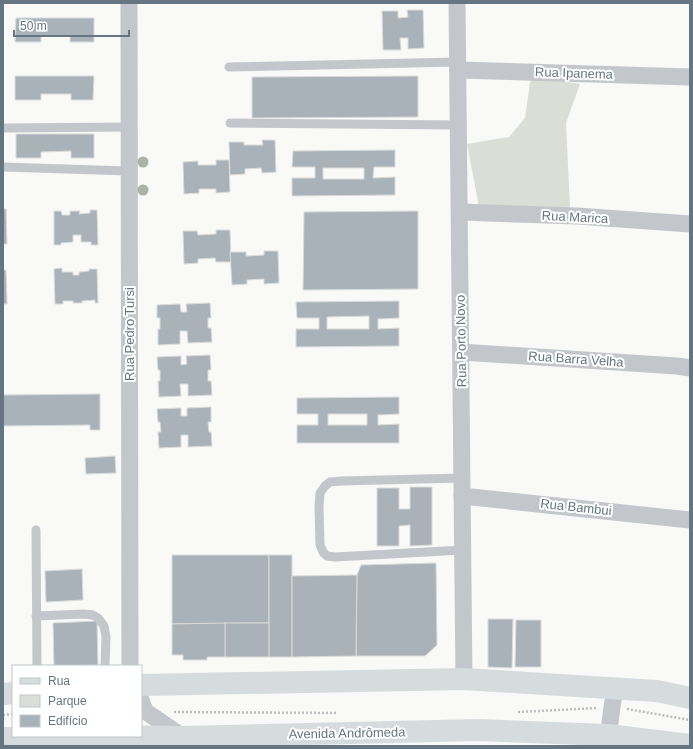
<svg xmlns="http://www.w3.org/2000/svg" width="693" height="749" font-family="Helvetica,sans-serif">
	<style>
		.green { fill: #daded6 }
		.building { fill: #a9b2b8; stroke: #dbdbd9; fill-rule: evenodd }
		.lines { fill: none; stroke-linecap: round; stroke-linejoin: round }
		.path { stroke: #bbbec1; stroke-width: 2.5; stroke-dasharray: 2 2; stroke-linecap: butt }
		.service { stroke: #c3c7cb; stroke-width: 9 }
		.minor { stroke: #c3c7cb; stroke-width: 17 }
		.secondary { stroke: #d6dbde; stroke-width: 22 }
		.tree { fill: #aab3a6 }
		.labels { text-anchor: middle; dominant-baseline: central; stroke-width: 4; stroke-linejoin: round; paint-order: stroke }
		.street-label { font-size: 13px; fill: #657682; stroke: #fff }
	</style>
	<rect width="100%" height="100%" fill="#f9f9f7"/>
	<!-- green -->
	<path class="green" d="M531,76L580,84L566,123L570,208L479,207L467,144L509,137L525,118Z"/>
	<!-- building -->
	<g class="building">
		<path d="M407,10H423L424,48L408,49V38H400L401,50H383L382,11H398V18L408,17Z"/>
		<path d="M16,18H94V42H70V36H41V42H15Z"/>
		<path d="M15,76H94L93,100H71V94H41V100H15Z"/>
		<path d="M418,76V117L252,118V77Z"/>
		<path d="M16,134H94V158H71V151L41,152V158H16Z"/>
		<path d="M262,140H275L276,172L262,173L261,168L245,169V174L230,175L229,142H244V145H263Z"/>
		<path d="M395,150V167H374L373,178L395,177V195L292,196V178H315V167H292L293,151ZM323,168H364V179H323Z"/>
		<path d="M216,160H229L230,192L216,193V189H199V193L184,194L183,162L198,161V165H216Z"/>
		<path d="M3,209H6L7,244H3Z"/>
		<path d="M90,210H97L98,245H91V242H81V235H73V242L61,243V245H54V211H61L62,215H70V211H80L79,214L90,213Z"/>
		<path d="M418,211V289L303,290L304,212Z"/>
		<path d="M216,230H230L231,262H216L215,258L198,259V263L184,264L183,231H197L198,235L216,234Z"/>
		<path d="M264,251H278L279,283L264,284V279L247,280V284L232,285L230,252H246V256L264,255Z"/>
		<path d="M62,268V272H73V275H79V272L89,271V269H97L98,303H95V300L82,301V303H73V301H63V304H55L54,269Z"/>
		<path d="M3,270H6L7,304H3Z"/>
		<path d="M399,301V318L378,319V329L399,328V346L296,347V329H319V318H297L296,302ZM369,316V329H327V317Z"/>
		<path d="M210,303L211,318H208V328H211L212,342L188,343L187,331H180V344L158,345V329H160V318H157V305L180,304L181,312H187L186,304Z"/>
		<path d="M210,355L211,370H208V381H211L212,395L188,396V384H180L181,396L159,397L158,381H160V370H158L157,357L181,356V365L187,364L186,356Z"/>
		<path d="M100,394V430H90V425L3,426V395Z"/>
		<path d="M399,397V414L378,415V425L399,424V443H297V425H318V414H297V398ZM328,414H367V425H328Z"/>
		<path d="M211,407V422H208L209,432H211L212,446L188,447V435H181V447L159,448L158,432H161L160,422H158L157,409L181,408V416H187V408Z"/>
		<path d="M115,456L116,473L86,474L85,458Z"/>
		<path d="M410,487H432V545L410,546V525L399,526V546H377V488H399V509H410Z"/>
		<path d="M172,555H269V623L172,624Z"/>
		<rect x="269" y="555" width="23" height="102"/>
		<path d="M436,563L437,645L425,656H356L357,575L361,565Z"/>
		<path d="M82,569L83,600L46,602L45,571Z"/>
		<path d="M357,575L356,656L292,657V576Z"/>
		<path d="M488,619H513L512,668L488,667Z"/>
		<path d="M516,620H541V667H515Z"/>
		<path d="M97,621L98,665L54,666L53,623Z"/>
		<rect x="225" y="623" width="44" height="34"/>
		<path d="M225,623V657H207V660H183V655H172V624Z"/>
	</g>
	<g class="lines">
		<!-- path -->
		<g class="path">
			<path d="M627,709L690,720"/>
			<path d="M174,712L337,713"/>
			<path d="M518,712L597,708"/>
			<path d="M3,715L13,714"/>
		</g>
		<!-- service -->
		<g class="service">
			<path d="M229,67L458,62"/>
			<path d="M230,123L459,125"/>
			<path d="M3,128L129,127"/>
			<path d="M3,167L129,171"/>
			<path d="M462,478L341,481L330,482L325,486L320,493L319,507L320,545L323,552L327,556L335,557L463,550"/>
			<path d="M36,530L37,666"/>
			<path d="M36,616L84,614L93,615L98,618L104,626L106,637L105,666"/>
		</g>
		<!-- minor -->
		<g class="minor">
			<path d="M129,3L130,666"/>
			<path d="M457,3L464,679"/>
			<path d="M458,70L690,77"/>
			<path d="M460,212L577,216L690,224"/>
			<path d="M461,352L677,366L690,368"/>
			<path d="M462,496L690,520"/>
			<path d="M141,700L145,711L183,737"/>
			<path d="M607,746L612,707L615,688"/>
		</g>
		<!-- secondary -->
		<g class="secondary">
			<path d="M141,685L464,679L657,691L690,698"/>
			<path d="M3,694L13,693"/>
			<path d="M3,738H40L97,736L183,737L478,730L608,735L690,745"/>
		</g>
	</g>
	<!-- trees -->
	<g class="tree">
		<circle cx="143" cy="162" r="5.5"/>
		<circle cx="143" cy="190" r="5.5"/>
	</g>
	<g class="labels">
		<!-- street labels -->
		<g class="street-label">
			<text transform="translate(574 73) rotate(2)">Rua Ipanema</text>
			<text transform="translate(575 217) rotate(3)">Rua Marica</text>
			<text transform="translate(129 334) rotate(-90)">Rua Pedro Tursi</text>
			<text transform="translate(461 341) rotate(-91)">Rua Porto Novo</text>
			<text transform="translate(576 359) rotate(4)">Rua Barra Velha</text>
			<text transform="translate(576 507) rotate(6)">Rua Bambui</text>
			<text transform="translate(347 733) rotate(-1)">Avenida Andrômeda</text>
		</g>
	</g>
	<!-- border -->
	<rect width="693" height="749" fill="none" stroke="#657682" stroke-width="8"/>
	<!-- legend -->
	<rect x="12" y="665" width="130" height="72" fill="#ffffff" stroke="#c1c8cd"/>
	<rect x="20" y="678" width="20" height="6" fill="#d6dbde" stroke="#c1c8cd"/>
	<text x="48" y="685" font-size="12" fill="#657682">Rua</text>
	<rect x="20" y="695" width="20" height="12" fill="#daded6" stroke="#c1c8cd"/>
	<text x="48" y="705" font-size="12" fill="#657682">Parque</text>
	<rect x="20" y="715" width="20" height="12" fill="#a9b2b8" stroke="#c1c8cd"/>
	<text x="48" y="725" font-size="12" fill="#657682">Edifício</text>
	<!-- scale -->
	<path d="M14 30v6h115v-6" fill="none" stroke="#657682" stroke-width="2"/>
	<text x="20" y="30" font-size="12" fill="#657682" stroke="#ffffff" stroke-width="3" paint-order="stroke">50 m</text>
</svg>
